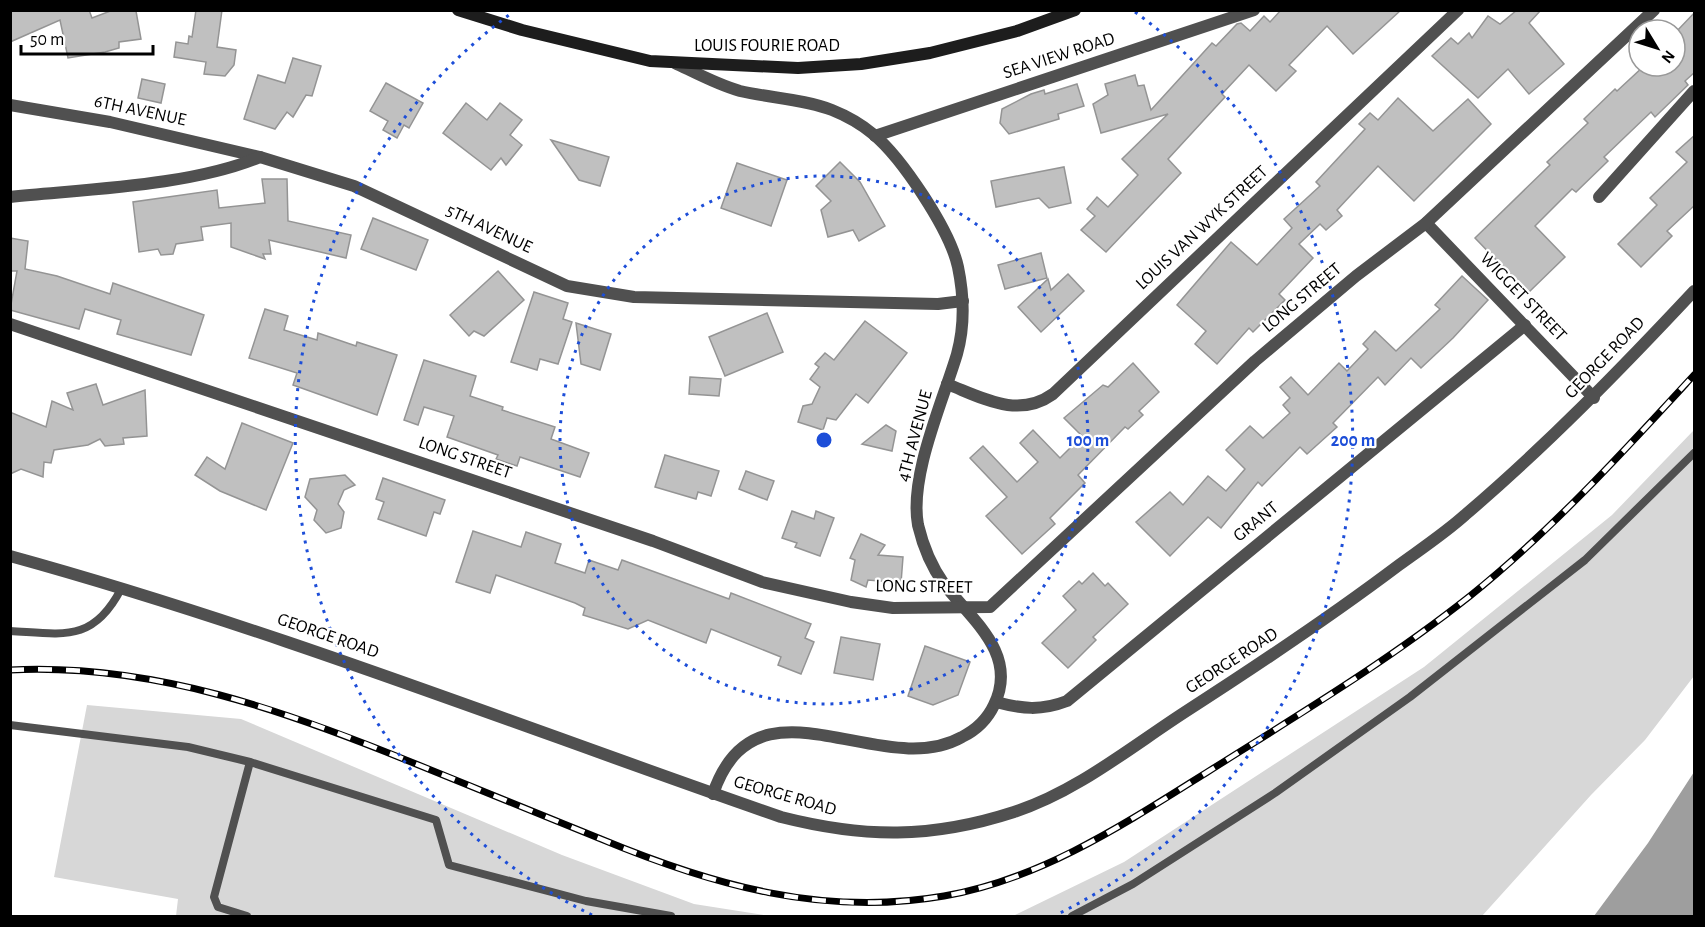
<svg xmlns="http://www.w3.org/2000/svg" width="1705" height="927" font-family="'Alegreya Sans',sans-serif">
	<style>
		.green { fill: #d7d7d7 }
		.water { fill: #9e9e9e }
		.building { fill: #c0c0c0; stroke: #949494; stroke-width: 1.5 }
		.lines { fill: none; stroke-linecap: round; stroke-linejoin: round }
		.service { stroke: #505050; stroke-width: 8 }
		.minor { stroke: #505050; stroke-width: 12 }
		.tertiary { stroke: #505050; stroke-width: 12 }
		.secondary { stroke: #1d1d1d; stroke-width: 12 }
		.rail-casing { stroke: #000; stroke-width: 7 }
		.rail { stroke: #fff; stroke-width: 4.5; stroke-dasharray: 14; stroke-linecap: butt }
		.ring { fill: none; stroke: #1d4ed8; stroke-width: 3; stroke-dasharray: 3 6 }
		.labels { text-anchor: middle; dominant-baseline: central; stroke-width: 4.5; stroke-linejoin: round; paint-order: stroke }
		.street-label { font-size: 18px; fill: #000; stroke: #fff }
		.centre { fill: #1d4ed8; stroke: #fff; stroke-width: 3 }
		.ring-label { font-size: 18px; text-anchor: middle; font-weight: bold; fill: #1d4ed8; stroke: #fff; stroke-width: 4.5; stroke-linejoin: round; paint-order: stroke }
	</style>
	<rect width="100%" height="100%" fill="#fff"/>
	<!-- green -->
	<g class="green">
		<path d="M1694,430V676L1645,740L1591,795L1482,916H1013L1124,862L1424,667L1612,515Z"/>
		<path d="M87,705L241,719L562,855L694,904L770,916H176L178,899L54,877Z"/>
	</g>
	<!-- water -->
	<path class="water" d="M1694,772V916H1594L1648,843Z"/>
	<!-- building -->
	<g class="building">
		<path d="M10,10H89L92,18L113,10L136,11L141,39L119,42V48L105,52L68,58L60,20L10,42Z"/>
		<path d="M196,10H222L217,47L236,50L234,65L225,76L204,74L206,62L174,57L176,42L188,44L189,36L192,37Z"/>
		<path d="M1281,10H1401L1353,54L1327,26L1289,65L1296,71L1276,91L1249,65L1222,94L1225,97L1168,159L1181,173L1106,252L1081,230L1095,216L1087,209L1097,197L1108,207L1138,175L1122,159L1168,114L1101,133L1093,104L1108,95L1105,84L1135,75L1138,86L1144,85L1151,110L1212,43L1216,46L1237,24L1241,23L1250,31L1264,16L1270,22Z"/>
		<path d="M1517,10H1541L1529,23L1564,64L1529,94L1508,69L1478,98L1432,56L1451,38L1458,44L1469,33L1472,38L1488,16L1500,24Z"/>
		<path d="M1695,12V72L1685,81L1688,85L1655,117L1651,112L1604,157L1608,161L1576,192L1572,189L1535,226L1565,257L1528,293L1475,238L1550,165L1547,162L1588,123L1584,119L1615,89L1617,91L1644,66H1675V33Z"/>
		<path d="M293,58L321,66L312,96L306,95L293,117L287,112L275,129L244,119L258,75L285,83Z"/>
		<path d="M142,79L165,84L161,103L138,98Z"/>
		<path d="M386,83L423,103L409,128L404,125L397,138L383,130L388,121L370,111Z"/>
		<path d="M1077,84L1084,106L1058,114L1059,119L1009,134L1000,123L1002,109L1031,94L1044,90L1045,94Z"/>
		<path d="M1398,98L1433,131L1468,99L1491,124L1414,201L1378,166L1337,210L1342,216L1326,230L1320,224L1299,244L1313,258L1279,294L1285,300L1253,332L1249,328L1217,364L1195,344L1206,331L1177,305L1231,242L1257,265L1292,228L1284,219L1320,186L1316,182L1365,129L1359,124L1370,113L1378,120Z"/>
		<path d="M466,103L487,120L500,103L522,120L510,135L522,145L506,165L501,158L491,170L443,133Z"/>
		<path d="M1695,135V205L1667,231L1672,236L1641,267L1618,244L1657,205L1650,198L1687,162L1676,152Z"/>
		<path d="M551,140L609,157L600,186L579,180Z"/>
		<path d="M840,162L860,182L885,226L859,241L853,230L828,237L821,210L831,201L816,186Z"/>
		<path d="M737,163L787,180L771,226L721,208Z"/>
		<path d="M1064,167L1071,203L1049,208L1039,198L996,207L991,181Z"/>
		<path d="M262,179H287L288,221L351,235L346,258L269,240L271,254H263L265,259L231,247V223L201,227L203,240L176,244L173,254L161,255L158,249L139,252L133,202L217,190L219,208L265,203Z"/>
		<path d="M373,218L428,240L416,270L361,249Z"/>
		<path d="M10,238L28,241L25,269L57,276L110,294L113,283L204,315L191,355L117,334L121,320L85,309L79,329L10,310L17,271H10Z"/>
		<path d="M1041,253L1047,278L1005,289L998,265Z"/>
		<path d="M498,271L524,300L484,336L474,331L469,336L450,315Z"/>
		<path d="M1068,274L1084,291L1041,332L1018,307L1048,279L1051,290Z"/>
		<path d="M1462,276L1488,300L1453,338L1421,368L1411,358L1385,385L1378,377L1333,423L1337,427L1307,454L1300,447L1262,486L1258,482L1221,528L1208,517L1170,556L1136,522L1170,492L1183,505L1208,476L1226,491L1245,469L1226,450L1250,426L1263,438L1290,413L1283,405L1290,398L1280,387L1291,377L1308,395L1339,363L1347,371L1368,349L1363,344L1375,331L1396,351L1440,309L1435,305Z"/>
		<path d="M534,292L568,303L563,319L572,322L558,364L540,359L537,370L511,362Z"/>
		<path d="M265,309L288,316L284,330L317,340L318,333L356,346L357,342L397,355L377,415L293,385L297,373L249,358Z"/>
		<path d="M767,313L783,352L725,376L709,337Z"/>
		<path d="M865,321L907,353L868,403L856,394L836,420L827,418L823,430L798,422L803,406L812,404L820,387L810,379L819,367L815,364L825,353L834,360Z"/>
		<path d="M576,323L611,334L600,370L581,364Z"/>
		<path d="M424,360L476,376L470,396L503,407L502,410L555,427L551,439L589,453L580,477L520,457L517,466L496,459L498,455L447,437L454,416L424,407L418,425L404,420Z"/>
		<path d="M1133,363L1159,392L1139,411L1143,415L1128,429L1125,427L1078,475L1085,483L1050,518L1055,524L1022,554L986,516L1007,497L970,458L983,446L1017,482L1038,462L1020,443L1033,430L1060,458L1082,436L1064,418L1103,385L1108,387Z"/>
		<path d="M690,377L721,379L719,396L689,394Z"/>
		<path d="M96,384L103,405L145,390L147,436L123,438L124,444L105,446L100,439L88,445L54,450L51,463L44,462L43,477L21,469L10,474V412L46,427L52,401L73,410L67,393Z"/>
		<path d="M242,423L293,443L266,510L220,491L195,475L207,457L225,469Z"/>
		<path d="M886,425L896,431L892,451L862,444Z"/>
		<path d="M665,455L719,471L711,496L698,492L696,499L655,487Z"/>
		<path d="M746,471L774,481L767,500L739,489Z"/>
		<path d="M345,475L355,485L344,490L338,504L344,512L341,528L326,533L314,520L317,510L305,497L310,479Z"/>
		<path d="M383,478L445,500L440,514L434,512L426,536L378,519L384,502L376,499Z"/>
		<path d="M792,511L814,519L816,511L834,518L820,556L795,547L797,543L782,538Z"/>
		<path d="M473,531L521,547L526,532L561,544L555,563L585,573L589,560L618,570L622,560L729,599L731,593L811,624L805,638L814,642L801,674L778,665L781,657L711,629L706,643L648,620L628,629L583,615L585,608L575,603L496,575L490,593L456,582Z"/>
		<path d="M861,534L885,545L878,555L903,557L901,583L868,580L866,587L851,580L855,560L850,558Z"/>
		<path d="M1093,573L1105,586L1108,583L1128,604L1093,637L1096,640L1068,668L1042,643L1076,610L1063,596L1079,581L1082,584Z"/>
		<path d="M841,637L880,644L873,680L834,673Z"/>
		<path d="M925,646L970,662L958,695L933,705L908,696Z"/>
	</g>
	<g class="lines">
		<!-- service -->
		<g class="service">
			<path d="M10,631C63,634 93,643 121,589"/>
			<path d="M10,725L188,747L250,762L436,820L449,865L586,901L671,916"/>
			<path d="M247,916L218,907L214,897L250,762"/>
			<path d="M1072,916L1133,884L1275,793L1410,697L1585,560L1694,453"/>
		</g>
		<!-- minor -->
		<g class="minor">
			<path d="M675,63C696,73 718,85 740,91C770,98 804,99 832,110C847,116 861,124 873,134C902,158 950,230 958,267C964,296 965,325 957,354C943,401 909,476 918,525C923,546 931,566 944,584C971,619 1019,654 994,705C987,720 976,730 962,737C881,783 756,667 713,794"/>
			<path d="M10,105L110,122L260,157L354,186L567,286L634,297L938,304L963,301"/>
			<path d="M875,136L1254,10"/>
			<path d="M10,197C87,189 191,186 260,157"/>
			<path d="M1599,197L1694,91"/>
			<path d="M1426,223L1594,398"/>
			<path d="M10,324L653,541L762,582L851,602L893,608L990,607L1255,361L1356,276L1426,223L1654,10"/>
			<path d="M947,384C983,398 1018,419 1053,394L1458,10"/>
			<path d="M996,702C1022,709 1041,711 1067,701L1525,325"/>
		</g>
		<!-- tertiary -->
		<path class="tertiary" d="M10,556C272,628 524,728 781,817C864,838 931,839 1014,812C1076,792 1131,747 1185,712C1258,665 1330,617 1399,565C1421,549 1445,533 1465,515C1547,445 1621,369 1694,291"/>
		<!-- secondary -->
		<path class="secondary" d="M458,10L522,30L650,61L798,68L861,64L930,53L1017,31L1075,10"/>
		<!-- rail casing -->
		<g class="rail-casing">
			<path id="rail" d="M10,670C153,663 286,711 416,764C478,789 539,814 601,839C712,885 823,917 944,896C1042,879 1126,823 1209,771C1298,715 1388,661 1470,596C1552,530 1623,452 1694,375"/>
		</g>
		<!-- rail -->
		<use href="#rail" class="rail"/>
	</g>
	<!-- distance rings -->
	<g class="ring">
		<circle cx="824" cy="440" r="264"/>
		<path d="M592 915A529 529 0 0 1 513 12M1135 12A529 529 0 0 1 1056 915"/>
	</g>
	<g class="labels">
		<!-- street labels -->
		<g class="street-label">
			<text x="767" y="46">LOUIS FOURIE ROAD</text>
			<text transform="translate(1059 56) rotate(-18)">SEA VIEW ROAD</text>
			<text transform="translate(140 111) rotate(12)">6TH AVENUE</text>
			<text transform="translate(1202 228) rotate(-43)">LOUIS VAN WYK STREET</text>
			<text transform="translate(489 229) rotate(25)">5TH AVENUE</text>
			<text transform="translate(1523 297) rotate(46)">WIGGET STREET</text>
			<text transform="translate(1302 298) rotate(-40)">LONG STREET</text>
			<text transform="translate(1605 358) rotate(-46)">GEORGE ROAD</text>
			<text transform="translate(915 436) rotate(-75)">4TH AVENUE</text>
			<text transform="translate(465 458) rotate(19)">LONG STREET</text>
			<text transform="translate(1256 522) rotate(-39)">GRANT</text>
			<text transform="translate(924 587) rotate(1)">LONG STREET</text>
			<text transform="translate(328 636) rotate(19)">GEORGE ROAD</text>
			<text transform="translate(1232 661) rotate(-33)">GEORGE ROAD</text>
			<text transform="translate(785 796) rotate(16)">GEORGE ROAD</text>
		</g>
	</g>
	<circle cx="824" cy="440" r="9" class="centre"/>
	<g class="ring-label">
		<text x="1088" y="446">100 m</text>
		<text x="1353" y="446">200 m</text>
	</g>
	<!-- border -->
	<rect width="1705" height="927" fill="none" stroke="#000000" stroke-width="24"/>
	<!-- north arrow -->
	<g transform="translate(1657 48) rotate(128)"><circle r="28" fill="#ffffff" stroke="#999999" stroke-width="1.5"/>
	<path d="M0-4.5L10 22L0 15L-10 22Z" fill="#000000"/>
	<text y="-9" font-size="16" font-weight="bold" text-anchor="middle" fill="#000000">N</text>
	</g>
	<!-- scale -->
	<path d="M21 45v9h132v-9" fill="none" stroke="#000000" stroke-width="3"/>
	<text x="30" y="45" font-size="18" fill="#000000" stroke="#ffffff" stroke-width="4.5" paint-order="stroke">50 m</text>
</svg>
